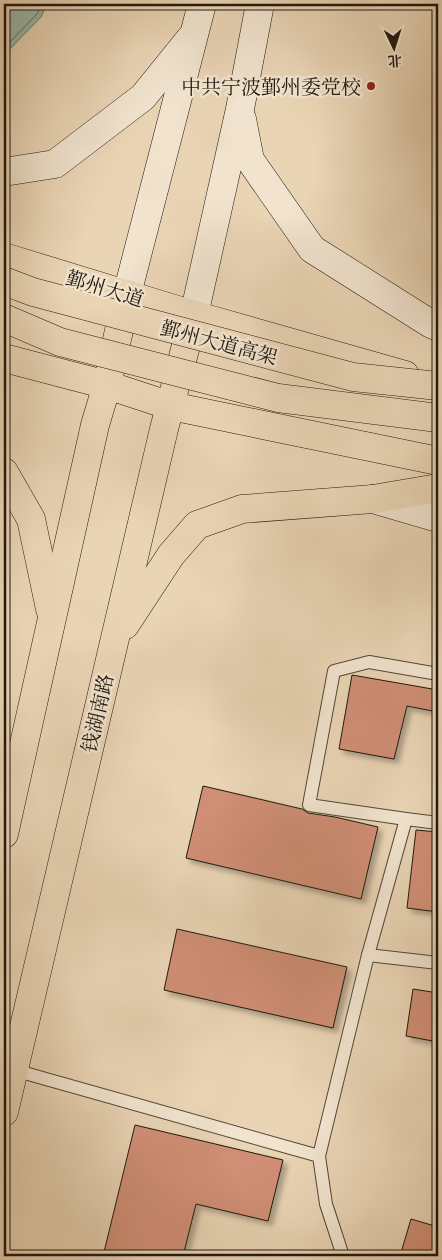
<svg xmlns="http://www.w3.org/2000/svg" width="442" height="1260" font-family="'Gentium Book Plus','Noto Serif SC',serif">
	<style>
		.water { fill: #98b8a9; stroke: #68786b }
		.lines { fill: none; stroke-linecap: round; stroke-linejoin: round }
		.shore { stroke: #5c685c; stroke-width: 1 }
		.building { fill: #cf8e75; stroke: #20190f; filter: url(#shadow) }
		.lane-casing { stroke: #524838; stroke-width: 14 }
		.secondary-casing { stroke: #20190f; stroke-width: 29 }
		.primary-casing { stroke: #20190f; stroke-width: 29 }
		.lane { stroke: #f1e3ce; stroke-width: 12 }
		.secondary { stroke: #f1e3ce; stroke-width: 28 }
		.primary { stroke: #e9d4b4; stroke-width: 28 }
		.highway-bridge-casing { stroke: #20190f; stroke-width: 29; stroke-linecap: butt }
		.highway-bridge { stroke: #e9d4b4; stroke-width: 28 }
		.poi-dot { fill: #8f2418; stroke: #f1e3ce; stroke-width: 2 }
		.labels { text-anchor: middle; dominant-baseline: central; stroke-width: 5; stroke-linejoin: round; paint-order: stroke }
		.poi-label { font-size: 20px; fill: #20190f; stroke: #f1e3ce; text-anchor: end }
		.street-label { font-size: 20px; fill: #20190f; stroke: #f1e3ce }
	</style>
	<defs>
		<filter id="shadow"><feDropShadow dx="4.5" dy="4.5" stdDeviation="2.5" flood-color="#0004"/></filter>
	</defs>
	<rect width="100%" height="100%" fill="#e9d4b4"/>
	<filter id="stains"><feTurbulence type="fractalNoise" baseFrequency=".004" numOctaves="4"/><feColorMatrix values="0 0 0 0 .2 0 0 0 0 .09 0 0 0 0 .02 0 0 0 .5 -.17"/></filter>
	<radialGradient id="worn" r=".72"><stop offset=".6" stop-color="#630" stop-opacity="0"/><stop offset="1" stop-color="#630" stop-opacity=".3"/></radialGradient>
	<!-- water -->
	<path class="water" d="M4,4H47L41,17L4,55Z"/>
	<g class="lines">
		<!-- shore -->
		<path class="shore" d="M4,48L37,14L42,4"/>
	</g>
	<!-- building -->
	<g class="building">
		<path d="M352,675L438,690V712L407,706L394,759L339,749Z"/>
		<path d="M203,786L302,809L308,813L335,817L378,827L361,899L186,858Z"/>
		<path d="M416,830L438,832V912L407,908Z"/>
		<path d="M177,929L347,967L333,1028L164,990Z"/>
		<path d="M413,989L438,993V1042L406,1036Z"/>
		<path d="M135,1125L283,1160L268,1221L196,1204L183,1256H103Z"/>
		<path d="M411,1219L438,1227V1256H400Z"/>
	</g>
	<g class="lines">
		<!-- lane casing -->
		<g class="lane-casing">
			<g id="lane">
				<path d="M406,819L309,805L334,671L369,662L438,674"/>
				<path d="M438,823L406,819L368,955L438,963"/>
				<path d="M14,1070L319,1156L326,1204L343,1256"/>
				<path d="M319,1156L368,955"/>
			</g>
		</g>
		<!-- secondary casing -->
		<g class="secondary-casing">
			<g id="secondary">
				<path d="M242,119L250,160L312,249L431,324L438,327"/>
				<path d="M4,172L55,164L143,97L189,40"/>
				<path d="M127,294L202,4"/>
				<path d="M194,315L240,109L260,4"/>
				<path d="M373,499L438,518"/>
			</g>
		</g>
		<!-- primary casing -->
		<g class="primary-casing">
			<g id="primary">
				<path d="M4,257L194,315L405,375"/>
				<path d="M4,358L107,385L171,406L438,461"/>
				<path d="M4,472L31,519L50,609"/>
				<path d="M125,625L171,555L197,525L242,509L373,499L438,488"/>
				<path d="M4,834L95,425L107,385L127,294"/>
				<path d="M4,1112L164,429L194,315"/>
			</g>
		</g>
		<!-- lane -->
		<use href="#lane" class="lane"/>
		<!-- secondary -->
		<use href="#secondary" class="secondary"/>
		<!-- primary -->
		<use href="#primary" class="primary"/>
		<!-- highway-bridge casing -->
		<g class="highway-bridge-casing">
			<g id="highway-bridge">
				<path d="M4,281L33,292L353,377L438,386"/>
				<path d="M4,318L60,342L278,398L438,418"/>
			</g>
		</g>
		<!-- highway-bridge -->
		<use href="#highway-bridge" class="highway-bridge"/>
	</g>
	<!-- markers -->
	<circle class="poi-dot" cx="371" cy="86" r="5"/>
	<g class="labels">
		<!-- poi labels -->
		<g class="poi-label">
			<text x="361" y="86">中共宁波鄞州委党校</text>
		</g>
		<!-- street labels -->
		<g class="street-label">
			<text transform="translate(105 288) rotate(17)">鄞州大道</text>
			<text transform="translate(219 342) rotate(15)">鄞州大道高架</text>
			<text transform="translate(97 713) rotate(-77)">钱湖南路</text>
		</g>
	</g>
	<!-- margin -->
	<rect width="442" height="1260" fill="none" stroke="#e9d4b4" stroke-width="20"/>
	<rect x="5" y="5" width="432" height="1250" fill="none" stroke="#20190f" stroke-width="2.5"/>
	<rect x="10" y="10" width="422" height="1240" fill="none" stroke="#20190f"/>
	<!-- north arrow -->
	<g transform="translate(394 48) rotate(176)" stroke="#f1e3ce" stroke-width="4" paint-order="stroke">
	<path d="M0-4L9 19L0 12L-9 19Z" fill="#20190f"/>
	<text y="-8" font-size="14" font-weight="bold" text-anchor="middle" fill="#20190f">北</text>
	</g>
	<rect width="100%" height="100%" filter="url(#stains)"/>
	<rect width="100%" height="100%" fill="url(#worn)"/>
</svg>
